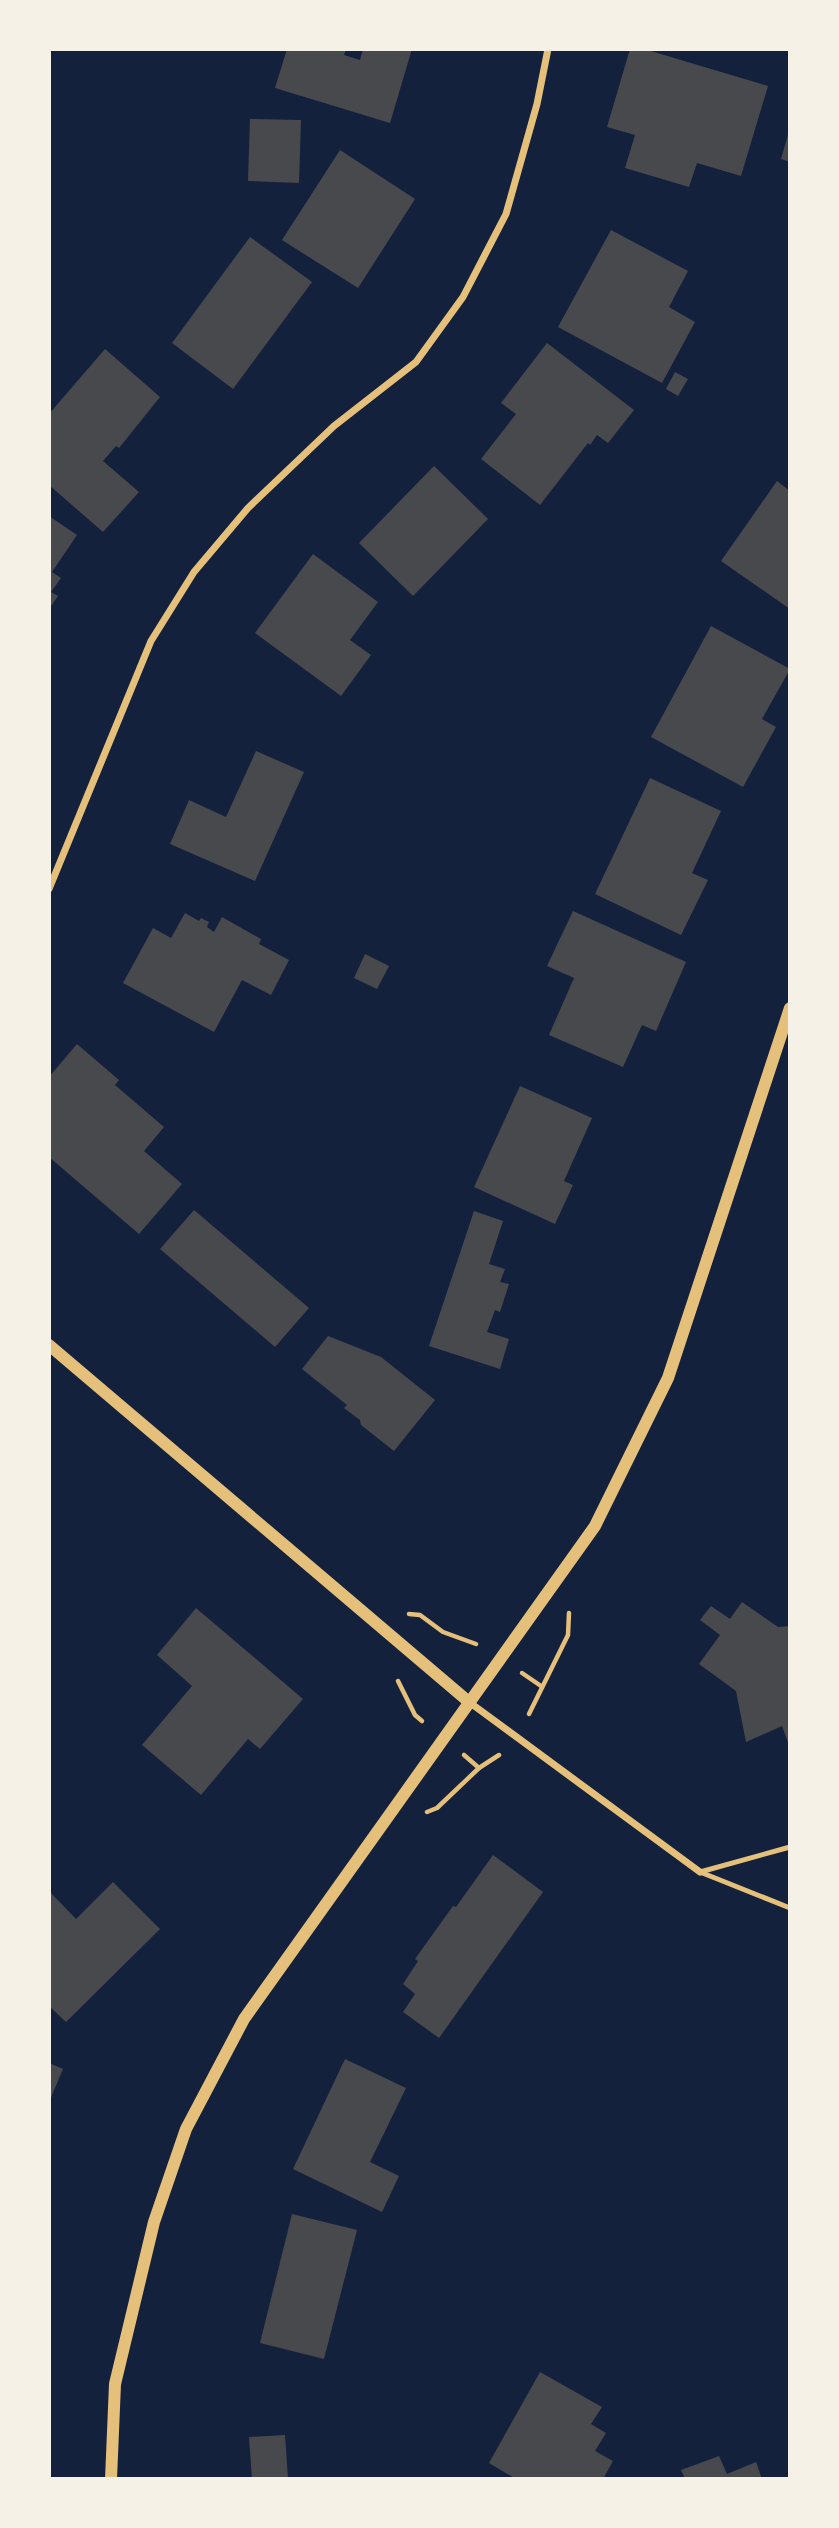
<svg xmlns="http://www.w3.org/2000/svg" width="839" height="2528" font-family="'Libre Baskerville',serif">
	<style>
		.building { fill: #48494c }
		.lines { fill: none; stroke-linecap: round; stroke-linejoin: round }
		.path { stroke: #e5c07b; stroke-width: 4.5 }
		.service { stroke: #e5c07b; stroke-width: 5 }
		.minor { stroke: #e5c07b; stroke-width: 7 }
		.tertiary { stroke: #e5c07b; stroke-width: 12 }
	</style>
	<rect width="100%" height="100%" fill="#14213d"/>
	<!-- building -->
	<g class="building">
		<path d="M287,49H346L344,55L360,60L363,49H412L390,123L275,88Z"/>
		<path d="M630,49H644L768,86L741,176L697,163L689,187L625,168L635,135L607,127Z"/>
		<path d="M250,119L301,120L299,183L248,181Z"/>
		<path d="M789,131H790V162L781,159Z"/>
		<path d="M340,150L415,199L358,288L282,240Z"/>
		<path d="M611,230L688,271L669,307L695,322L662,383L558,327Z"/>
		<path d="M250,237L312,282L233,389L172,343Z"/>
		<path d="M547,343L634,410L608,443L597,435L590,445L588,443L540,505L481,459L516,414L501,403Z"/>
		<path d="M105,349L160,397L119,448L116,446L103,461L139,492L103,532L49,485V414Z"/>
		<path d="M675,372L688,379L678,396L666,389Z"/>
		<path d="M434,466L488,519L413,596L359,543Z"/>
		<path d="M777,481L790,491V609L721,561Z"/>
		<path d="M49,516L77,535L52,572L61,578L51,592L58,596L49,609Z"/>
		<path d="M313,554L378,602L350,640L371,655L341,696L255,633Z"/>
		<path d="M711,626L790,669L762,719L776,727L743,787L651,737Z"/>
		<path d="M256,751L304,772L255,881L170,844L189,800L226,817Z"/>
		<path d="M650,778L721,811L692,873L708,880L681,935L595,894Z"/>
		<path d="M573,911L686,962L656,1031L642,1025L623,1067L549,1035L574,978L547,966Z"/>
		<path d="M185,913L199,921L201,918L209,922L207,927L214,932L222,917L261,939L259,944L289,960L271,995L242,980L214,1032L123,983L153,928L171,938Z"/>
		<path d="M365,954L389,966L377,989L354,978Z"/>
		<path d="M77,1044L119,1080L115,1085L164,1127L144,1151L182,1184L139,1234L49,1157V1077Z"/>
		<path d="M520,1086L592,1118L564,1181L573,1185L555,1224L474,1187Z"/>
		<path d="M194,1210L309,1308L275,1347L160,1249Z"/>
		<path d="M474,1211L503,1221L489,1264L505,1269L500,1282L509,1284L500,1312L495,1310L487,1332L509,1339L500,1369L429,1346Z"/>
		<path d="M328,1336L381,1357L435,1400L394,1451L361,1425L360,1420L344,1408L347,1405L302,1369Z"/>
		<path d="M742,1602L778,1627L790,1626V1748L782,1726L746,1742L736,1691L699,1664L720,1635L700,1620L711,1606L730,1619Z"/>
		<path d="M196,1608L303,1699L260,1749L248,1739L201,1795L142,1745L192,1686L157,1655Z"/>
		<path d="M493,1855L543,1892L439,2038L403,2012L415,1994L403,1984L418,1961L415,1959L453,1906L456,1907Z"/>
		<path d="M113,1882L160,1929L66,2022L49,2006V1891L76,1919Z"/>
		<path d="M345,2059L406,2088L370,2162L399,2176L382,2212L293,2169Z"/>
		<path d="M49,2063L63,2069L49,2102Z"/>
		<path d="M292,2214L357,2230L324,2359L260,2343Z"/>
		<path d="M540,2372L602,2407L591,2424L606,2433L595,2451L613,2461L603,2479H516L489,2463Z"/>
		<path d="M285,2435L288,2479H252L249,2437Z"/>
		<path d="M719,2456L727,2474L756,2462L762,2479H685L681,2470Z"/>
	</g>
	<g class="lines">
		<!-- path -->
		<g class="path">
			<path d="M409,1614L420,1615L443,1632L476,1644"/>
			<path d="M522,1673L541,1686"/>
			<path d="M398,1681L415,1715L422,1721"/>
			<path d="M529,1714L568,1635L569,1613"/>
			<path d="M464,1755L479,1768"/>
			<path d="M427,1812L437,1808L479,1768L499,1755"/>
		</g>
		<!-- service -->
		<g class="service">
			<path d="M700,1872L790,1908"/>
			<path d="M700,1872L790,1847"/>
		</g>
		<!-- minor -->
		<g class="minor">
			<path d="M49,889L151,641L194,572L248,508L334,426L416,362L463,297L506,214L537,104L548,49"/>
			<path d="M469,1702L700,1872"/>
		</g>
		<!-- tertiary -->
		<g class="tertiary">
			<path d="M49,1345L469,1702"/>
			<path d="M111,2479L115,2384L154,2222L186,2129L244,2019L595,1526L668,1378L790,1008"/>
		</g>
	</g>
	<!-- border -->
	<rect width="839" height="2528" fill="none" stroke="#f6f1e7" stroke-width="102"/>
</svg>
